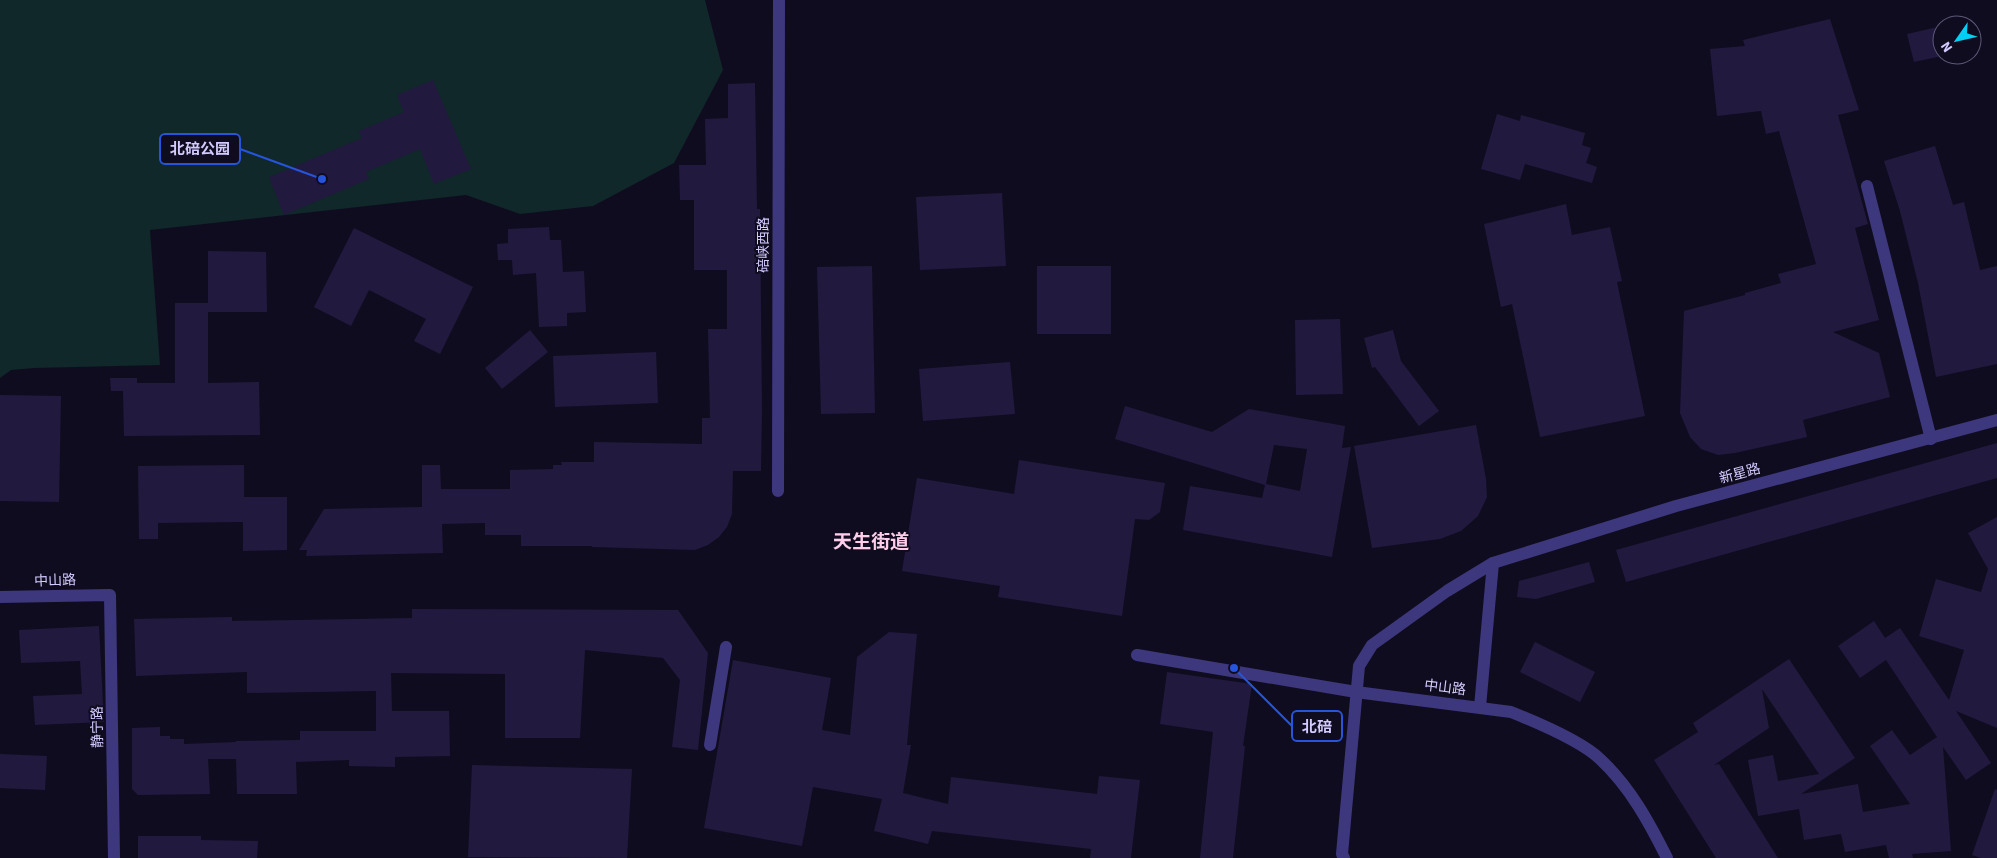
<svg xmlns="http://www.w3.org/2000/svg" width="1997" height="858" font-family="'Source Sans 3','Noto Sans SC',sans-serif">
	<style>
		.green { fill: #102829 }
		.building { fill: #22193f; fill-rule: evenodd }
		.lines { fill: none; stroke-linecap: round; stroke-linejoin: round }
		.minor { stroke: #3d387d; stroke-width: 12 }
		.labels { text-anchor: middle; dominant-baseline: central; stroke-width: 4; stroke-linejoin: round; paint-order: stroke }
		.street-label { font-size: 14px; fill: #d3cbff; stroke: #100c1f }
		.district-label { font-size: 19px; font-weight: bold; fill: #ffcdea; stroke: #100c1f }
		.leader { fill: none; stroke: #2654da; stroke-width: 2 }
		.callout-dot { fill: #2654da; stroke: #100c1f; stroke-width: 2 }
		.callout { fill: #100c1f; stroke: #2654da; stroke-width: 2 }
		.callout-label { font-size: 15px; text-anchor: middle; font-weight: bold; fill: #d3cbff }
	</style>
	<rect width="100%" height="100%" fill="#100c1f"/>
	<!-- green -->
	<path class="green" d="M0,0H705L723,70L674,163L593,206L520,214L466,195L150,230L160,365L34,368L11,370L0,378Z"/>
	<!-- building -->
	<g class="building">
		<path d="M1830,19L1859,110L1838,115L1868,224L1855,228L1879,320L1833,332L1879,353L1890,397L1803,420L1807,437L1735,453L1718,455L1701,449L1690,437L1680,413L1684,311L1745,295V293L1781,283L1778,274L1816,264L1779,131L1766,134L1761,111L1717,116L1710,49L1745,46L1743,40Z"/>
		<path d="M1942,26V56L1914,62L1907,34Z"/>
		<path d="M433,80L471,169L434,184L420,149L366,172L369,179L284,215L269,177L362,138L359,131L404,112L397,95Z"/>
		<path d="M755,83L757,209H760L762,410L761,471H733L732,514L727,527L719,537L708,545L695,550L592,547V546H521V535H485V523L442,524L443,553L306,556L307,550H299L324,509L422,507V465H440L441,489H510V470L553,469V465H562L561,462H594V442L702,444V418H710L708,329H727V270H694V200H680L679,165H706L705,119L728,118V84Z"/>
		<path d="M1497,114L1520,121L1521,115L1585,133L1582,145L1591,148L1586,163L1597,167L1592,183L1525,164L1520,180L1481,169Z"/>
		<path d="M1935,146L1953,205L1964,202L1980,270L1997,266V364L1936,377L1918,283L1900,211L1884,161Z"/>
		<path d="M1002,193L1006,266L920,270L916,197Z"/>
		<path d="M1566,204L1572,235L1610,227L1622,281L1617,282L1645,416L1540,437L1512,304L1501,307L1484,224Z"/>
		<path d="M549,227L550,240H561L563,272L584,271L586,312L567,313V326L539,327L536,273L513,275L512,260H498L497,244L508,243V229Z"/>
		<path d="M354,228L473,287L440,354L414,341L426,319L369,290L351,326L314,307Z"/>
		<path d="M208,251L266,252L267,312H208V383L259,382L260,435L124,436L123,391H111L110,378H137V383H175V303H208Z"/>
		<path d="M872,266L875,413L821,414L817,267Z"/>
		<rect x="1037" y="266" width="74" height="68"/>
		<path d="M1340,319L1343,394L1296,395L1295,320Z"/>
		<path d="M530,330L548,352L502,389L485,368Z"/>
		<path d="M1393,330L1401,361L1439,411L1419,426L1375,367L1372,368L1364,338Z"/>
		<path d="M656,352L658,403L555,407L553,356Z"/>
		<path d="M1010,362L1015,414L923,421L919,369Z"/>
		<path d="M0,395L61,396L59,502L0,501Z"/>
		<path d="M1125,406L1212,432L1249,409L1345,426L1342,448L1351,447L1332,557L1183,530L1190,486L1262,498L1265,485L1115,439ZM1274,445L1307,449L1300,491L1266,484Z"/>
		<path d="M1476,425L1486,479L1487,497L1478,516L1461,531L1440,539L1372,548L1354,446Z"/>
		<path d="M1997,443V478L1626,582L1616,550Z"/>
		<path d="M1019,460L1165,483L1160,512L1149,520L1135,519L1122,616L998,597L1000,586L902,571L917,478L1014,494Z"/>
		<path d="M244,465V497H287V550L243,551V522L158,523V539H139L138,466Z"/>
		<path d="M1997,517V728L1956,711L1991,763L1966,780L1943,747L1951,851L1912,854L1913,858H1889L1886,845L1845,852L1841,834L1804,840L1799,809L1758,816L1748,760L1773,755L1778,781L1819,774L1762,689L1769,728L1714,765L1719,764L1778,858H1716L1654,760L1698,732L1693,723L1789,659L1855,758L1801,794L1858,784L1863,812L1910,804L1870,746L1892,730L1910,755L1937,737L1886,660L1860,678L1838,646L1874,621L1885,638L1900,628L1949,700L1964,650L1919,636L1936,579L1981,592L1988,569L1968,533Z"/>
		<path d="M1589,562L1595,582L1536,599L1517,597L1519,581Z"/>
		<path d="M412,609L678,610L708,653L698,750L672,747L680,680L663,658L585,650L580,738H505V674L391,673L392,711H449L450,756L395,757V767L349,766V760L296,762L297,794H237L236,759H208L210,794L138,795L132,789V728L160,727V736H170V739H184V744L236,742V741L300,740V731H376V691L247,693V672L136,676L134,619L232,617V621L412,618Z"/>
		<path d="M99,626L104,722L35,725L33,696L82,694L80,661L21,663L19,630Z"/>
		<path d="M889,632L917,634L907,745H911L903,793L948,804L951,777L1097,794L1099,776L1140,780L1131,858H1090L1091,849L932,831L928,844L874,831L882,799L813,787L802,846L704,828L733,660L831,678L822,730L850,735L857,657Z"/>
		<path d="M1535,642L1595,672L1580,702L1520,672Z"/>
		<path d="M1167,672L1252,684L1243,746H1245L1233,858H1200L1213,732L1160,724Z"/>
		<path d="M0,754L47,756L45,790L0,788Z"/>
		<path d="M472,765L632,769L627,858L468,857Z"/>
		<path d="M1995,789L1997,790V858H1981L1972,855Z"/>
		<path d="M138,836H201V840L258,841L257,858H138Z"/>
	</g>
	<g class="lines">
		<!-- minor -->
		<g class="minor">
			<path d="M1867,186L1931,439"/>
			<path d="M778,491L779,0"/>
			<path d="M0,597L110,595L114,858"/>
			<path d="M1137,655L1356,692L1511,712C1536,722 1581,741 1600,759C1630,787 1649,822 1667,858"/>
			<path d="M1480,707L1493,563"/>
			<path d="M710,745L726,647"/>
			<path d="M1344,858L1342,854L1359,666L1372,645L1447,591L1493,563L1676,506L1997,420"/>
		</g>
	</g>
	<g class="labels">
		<!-- street labels -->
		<g class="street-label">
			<text transform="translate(764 245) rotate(-90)">碚峡西路</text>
			<text transform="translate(1740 474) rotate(-15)">新星路</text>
			<text transform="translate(55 581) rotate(-2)">中山路</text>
			<text transform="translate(1445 688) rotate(7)">中山路</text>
			<text transform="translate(98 727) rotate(-91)">静宁路</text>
		</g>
		<!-- district labels -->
		<g class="district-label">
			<text x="871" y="542">天生街道</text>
		</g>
	</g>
	<!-- callouts -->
	<path class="leader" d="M322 179L240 149M1234 668L1292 726"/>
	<g class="callout-dot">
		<circle cx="322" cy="179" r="5"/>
		<circle cx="1234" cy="668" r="5"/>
	</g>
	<g class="callout">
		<rect x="160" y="134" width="80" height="30" rx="5"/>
		<rect x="1292" y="711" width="50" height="30" rx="5"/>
	</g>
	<g class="callout-label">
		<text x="200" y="154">北碚公园</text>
		<text x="1317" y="732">北碚</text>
	</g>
	<!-- north arrow -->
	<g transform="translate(1957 40) rotate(236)"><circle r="24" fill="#100c1f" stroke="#5e5879"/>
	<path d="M0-4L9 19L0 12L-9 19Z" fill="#02d0f3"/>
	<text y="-8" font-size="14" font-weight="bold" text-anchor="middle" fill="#d3cbff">N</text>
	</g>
</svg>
